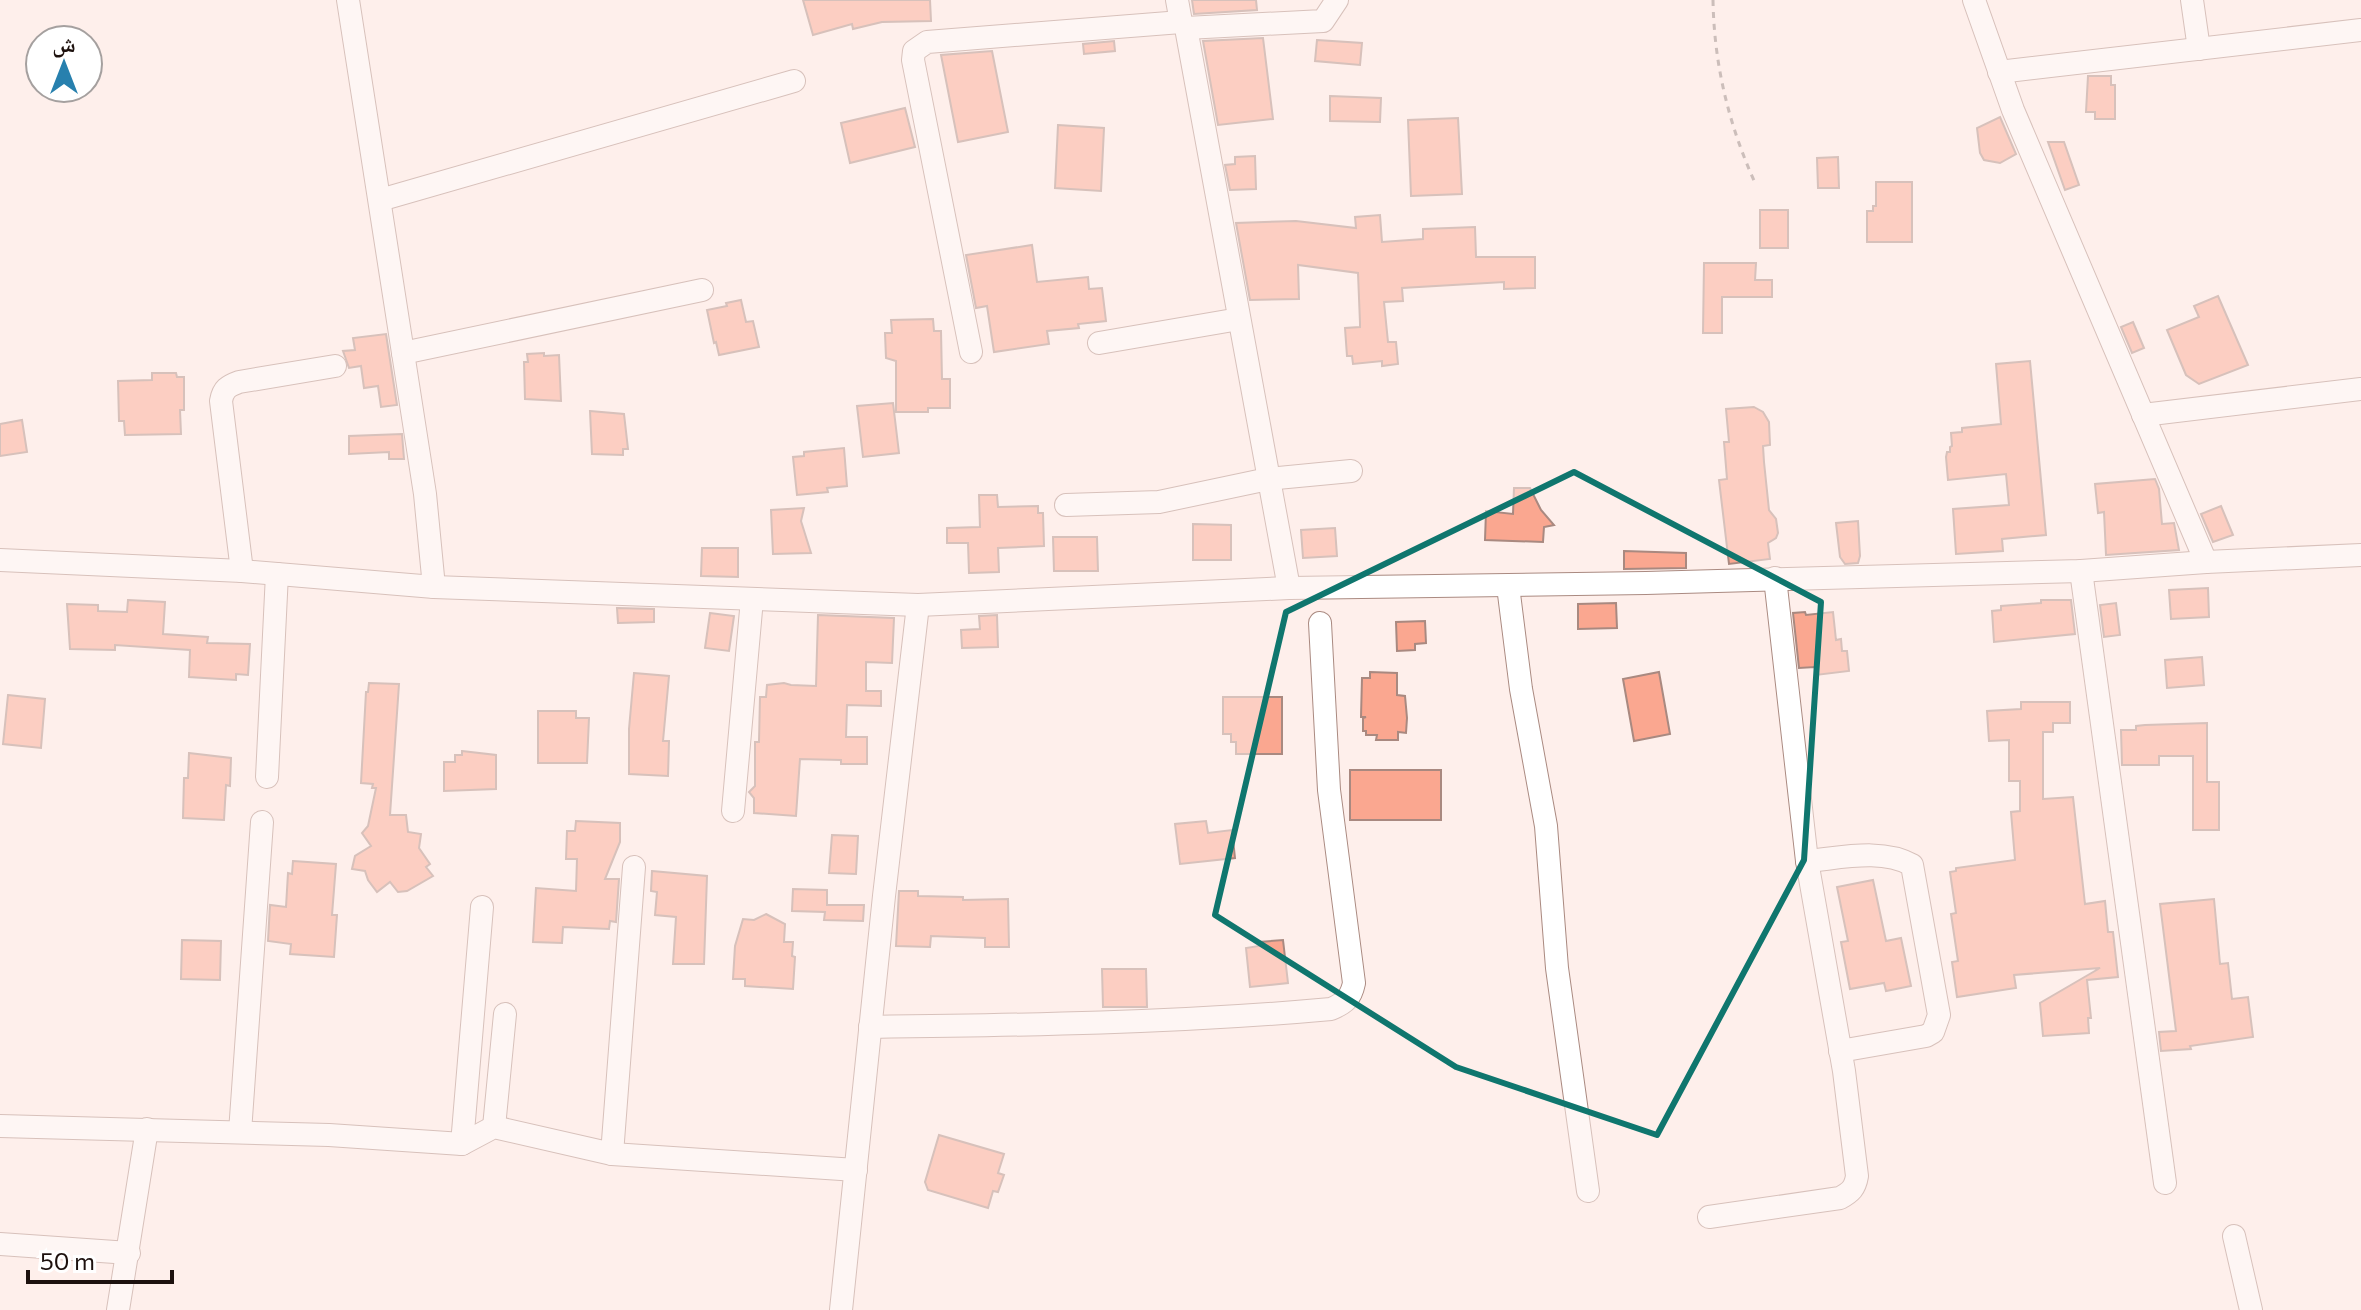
<svg xmlns="http://www.w3.org/2000/svg" width="2361" height="1310" font-family="Commissioner,'Noto Naskh Arabic',sans-serif">
	<style>
		.building { fill: #faa790; stroke: #a98980; stroke-width: 2 }
		.lines { fill: none; stroke-linecap: round; stroke-linejoin: round }
		.minor-casing { stroke: #aa8a81; stroke-width: 24 }
		.path { stroke: #90837f; stroke-width: 3; stroke-dasharray: 6 6; stroke-linecap: butt }
		.minor { stroke: #fff; stroke-width: 22 }
		.marked { fill: none; stroke: #0f766e; stroke-width: 6; stroke-linejoin: round }
	</style>
	<rect width="100%" height="100%" fill="#feefeb"/>
	<!-- building -->
	<g class="building">
		<path d="M803,0H930L931,21L882,22L853,29L852,24L813,35Z"/>
		<path d="M1192,0H1256L1257,10L1194,14Z"/>
		<path d="M1263,38L1273,119L1218,125L1203,41Z"/>
		<path d="M1317,40L1362,43L1360,65L1315,61Z"/>
		<path d="M1114,41L1115,51L1084,54L1083,44Z"/>
		<path d="M992,51L1008,132L958,142L941,55Z"/>
		<path d="M2088,76H2111V85H2115V119H2095V112H2086Z"/>
		<path d="M1330,96L1381,98L1380,122L1330,121Z"/>
		<path d="M905,108L915,147L850,163L841,123Z"/>
		<path d="M2000,117L2016,154L2000,163L1984,160L1980,153L1977,128Z"/>
		<path d="M1458,118L1462,194L1411,196L1408,120Z"/>
		<path d="M1058,125L1104,128L1101,191L1055,188Z"/>
		<path d="M2048,142H2064L2079,185L2065,190Z"/>
		<path d="M1255,156L1256,189L1230,190L1225,165L1235,164V157Z"/>
		<path d="M1838,157L1839,188H1818L1817,158Z"/>
		<path d="M1876,182H1912V242H1867V211H1873V206H1876Z"/>
		<rect x="1760" y="210" width="28" height="38"/>
		<path d="M1380,215L1382,242L1423,239V229L1475,227L1476,257H1535V288L1504,289V282L1402,288L1403,301L1384,302L1388,342H1396L1398,364L1382,366V361L1353,364L1352,356H1347L1345,328L1360,327V323L1358,273L1298,265L1299,299L1250,300L1236,223L1296,221L1356,228L1355,217Z"/>
		<path d="M1032,245L1037,282L1088,277L1089,289L1102,288L1106,321L1078,324L1079,328L1047,331L1049,344L994,352L987,306L976,308L966,255Z"/>
		<path d="M1704,263H1756L1755,280H1772V297H1722V333H1703Z"/>
		<path d="M2218,296L2248,365L2199,384L2186,375L2167,330L2199,317L2194,306Z"/>
		<path d="M741,300L746,322L753,321L759,347L719,355L716,342L714,343L707,310L727,306L726,303Z"/>
		<path d="M933,319L934,331H941L942,379H950V408H928V412H896V361L886,358L885,333H892L891,320Z"/>
		<path d="M2133,322L2144,348L2132,353L2121,327Z"/>
		<path d="M386,334L397,405L381,407L378,386L364,388L361,366L349,368L343,351L355,350L353,338Z"/>
		<path d="M544,353V356L559,355L561,401L525,399L524,362H528L527,354Z"/>
		<path d="M2030,361L2046,535L2002,539L2003,551L1956,554L1953,509L2009,505L2006,474L1948,480L1946,457L1947,452H1950V447L1952,446L1951,433L1962,432V428L2001,424L1996,364Z"/>
		<path d="M152,373H176L177,377H184V410H180L181,434L125,435L124,421H119L118,381L152,380Z"/>
		<path d="M893,403L899,453L863,457L857,406Z"/>
		<path d="M1754,407L1763,412L1769,422L1770,445L1763,446L1764,462L1769,510L1776,519L1778,533L1776,538L1768,543L1770,559L1729,564L1719,480L1727,479L1724,442H1729L1726,409Z"/>
		<path d="M590,411L624,414L628,449H623V455L592,454Z"/>
		<path d="M22,420L27,452L0,456V424Z"/>
		<path d="M402,434L404,459H389V452L349,454V436Z"/>
		<path d="M844,448L847,486L827,488L828,492L797,495L793,457L804,456V452Z"/>
		<path d="M2155,479L2159,489L2162,524L2174,523L2179,550L2106,555L2104,512L2098,513L2095,484Z"/>
		<path d="M1514,488H1530L1541,510L1554,525L1544,527L1543,542L1485,540L1486,511L1513,514Z"/>
		<path d="M979,495H997L998,507L1038,506V513H1043L1044,546L998,548L999,572L969,573L968,543H947V528L980,527Z"/>
		<path d="M2221,506L2233,535L2213,542L2201,514Z"/>
		<path d="M804,508L801,521L811,553L773,554L771,510Z"/>
		<path d="M1858,521L1860,556L1858,563L1845,564L1840,557L1836,523Z"/>
		<path d="M1193,524L1231,525V560H1193Z"/>
		<path d="M1335,528L1337,556L1303,558L1301,530Z"/>
		<path d="M1053,537H1097L1098,571H1054Z"/>
		<path d="M702,548H738V577L701,576Z"/>
		<path d="M1624,551L1686,553V568L1624,569Z"/>
		<path d="M2208,588L2209,617L2171,619L2169,590Z"/>
		<path d="M128,600L165,602L163,634L208,637L207,643L250,644L248,675L236,674V680L189,677L190,650L115,645V650L70,649L67,604L98,605V611L127,612Z"/>
		<path d="M2041,600H2071L2075,634L1994,642L1992,611L2001,610V606L2041,603Z"/>
		<path d="M1616,603L1617,628L1578,629V604Z"/>
		<path d="M2116,603L2120,635L2104,637L2100,605Z"/>
		<path d="M617,608L654,609V622L618,623Z"/>
		<path d="M1805,612L1806,615L1833,612L1836,640L1841,639L1842,651H1847L1849,671L1816,675L1815,667L1799,668L1793,613Z"/>
		<path d="M710,613L734,616L729,651L705,648Z"/>
		<path d="M818,615L894,618L892,663L866,662V691H881V706L847,705L846,737H867V764H841V760L800,759L796,816L754,813V798L749,792L755,786V742H759L760,697H766L767,685L784,683L791,685L816,686Z"/>
		<path d="M997,615L998,647L962,648L961,630L980,629L979,616Z"/>
		<path d="M1425,621L1426,643L1415,644V650L1397,651L1396,622Z"/>
		<path d="M2202,657L2204,685L2167,688L2165,660Z"/>
		<path d="M1370,672L1397,673V695L1405,696L1407,718L1406,733L1398,732V740H1376L1377,735H1366V731H1363V718L1366,717H1361L1362,678H1370Z"/>
		<path d="M1659,672L1670,734L1634,741L1623,679Z"/>
		<path d="M634,673L669,676L663,741H669L668,776L629,774V729Z"/>
		<path d="M369,683L399,684L390,815H406L408,832L421,834L419,848L430,864L426,867L433,876L407,891L398,892L390,882L377,892L368,880L365,871L352,869L355,856L371,846L362,833L368,826L376,788H372L373,784L361,783L366,692H368Z"/>
		<path d="M8,695L45,699L41,748L3,744Z"/>
		<path d="M1223,697H1282V754H1236V742H1231V734H1223Z"/>
		<path d="M2021,702H2070V723H2053V732H2043V799L2073,797L2085,904L2105,901L2108,932H2113L2118,977L2087,980L2091,1018H2088L2089,1033L2043,1036L2040,1003L2100,968L2014,975L2016,988L1957,997L1952,962L1958,961L1951,914L1956,913L1950,872L1956,871V868L2015,860L2011,812L2020,811V781H2009V740L1989,741L1987,711L2021,709Z"/>
		<path d="M538,711H576V718H589L587,763H538Z"/>
		<path d="M2207,723V782H2219V830H2193V756H2159V765H2122L2121,730H2136V726L2145,725Z"/>
		<path d="M462,751L496,755V789L444,791V762H455V755H462Z"/>
		<path d="M189,753L231,758L230,786L226,785L224,820L183,818L184,778H188Z"/>
		<rect x="1350" y="770" width="91" height="50"/>
		<path d="M576,821L620,823V842L605,879H619L616,922L610,921L609,929L563,927L562,943L533,942L536,888L576,891L577,859H566L567,831H575Z"/>
		<path d="M1206,821L1208,833L1232,830L1235,858L1180,864L1175,824Z"/>
		<path d="M832,835L858,836L856,874L829,873Z"/>
		<path d="M293,861L336,864L332,915H337L334,957L290,954L291,944L268,941L270,905L286,907L288,873L292,874Z"/>
		<path d="M652,871L707,876L704,964H673L676,917L655,915L657,892L651,891Z"/>
		<path d="M1873,880L1886,941L1901,938L1911,986L1886,991L1884,983L1850,989L1841,942L1848,941L1837,887Z"/>
		<path d="M793,889L827,890V905H864L863,921L824,920L825,912L792,911Z"/>
		<path d="M899,891H918V896L963,897V900L1008,899L1009,947H985V938L931,936L930,947L896,946Z"/>
		<path d="M2214,899L2220,964L2228,963L2232,999L2248,997L2253,1037L2190,1046L2191,1049L2161,1051L2159,1032L2176,1031L2160,904Z"/>
		<path d="M766,914L785,924L784,942H793L792,956L795,957L793,989L745,986V979H733L735,946L743,919L754,920Z"/>
		<path d="M182,940L221,941L220,980L181,979Z"/>
		<path d="M1283,940L1288,983L1250,987L1246,948L1259,946V942Z"/>
		<path d="M1102,969H1146L1147,1007H1103Z"/>
		<path d="M939,1135L1004,1154L998,1173L1004,1175L998,1192L993,1191L988,1208L928,1190L925,1182Z"/>
	</g>
	<g class="lines">
		<!-- minor casing -->
		<g class="minor-casing">
			<g id="minor">
				<path d="M348,0L425,494L434,587"/>
				<path d="M1177,0L1181,22L1186,28L1289,588"/>
				<path d="M1974,0L2013,110L2206,562"/>
				<path d="M2192,0L2199,49"/>
				<path d="M1186,28L1323,21L1337,0"/>
				<path d="M1999,72L2361,30"/>
				<path d="M380,200L794,81"/>
				<path d="M1099,343L1239,319"/>
				<path d="M971,352L913,60L914,51L927,42L1181,22"/>
				<path d="M403,353L702,290"/>
				<path d="M2143,415L2361,389"/>
				<path d="M1066,505L1159,502L1268,479L1351,471"/>
				<path d="M0,560L242,571L434,587L918,605L1289,588L1646,583L2081,571L2206,562L2361,555"/>
				<path d="M242,571L221,401C223,389 228,386 239,382L335,366"/>
				<path d="M2081,571L2165,1183"/>
				<path d="M1508,586L1521,689L1546,826L1557,968L1588,1191"/>
				<path d="M267,777L277,574"/>
				<path d="M733,811L752,599"/>
				<path d="M1807,861C1841,858 1882,848 1912,865L1939,1015L1933,1032L1926,1036L1840,1051"/>
				<path d="M870,1027C1025,1025 1177,1023 1331,1009C1345,1003 1351,998 1354,983L1329,790L1320,623"/>
				<path d="M0,1126L329,1135L462,1144L494,1127L612,1154L856,1170"/>
				<path d="M494,1127L505,1014"/>
				<path d="M240,1132L262,822"/>
				<path d="M462,1144L482,907"/>
				<path d="M612,1154L634,867"/>
				<path d="M1709,1217L1840,1198C1851,1192 1855,1188 1857,1176L1844,1071L1807,861L1775,578"/>
				<path d="M2234,1236L2251,1310"/>
				<path d="M0,1244L129,1253"/>
				<path d="M118,1310L147,1129"/>
				<path d="M841,1310L884,896L918,605"/>
			</g>
		</g>
		<!-- path -->
		<path class="path" d="M1713,0C1714,65 1729,126 1756,185"/>
		<!-- minor -->
		<use href="#minor" class="minor"/>
	</g>
	<!-- marked area -->
	<path d="M0 0H2361V1310H0ZM1574,472L1821,602L1804,860L1657,1135L1456,1067L1215,915L1286,612Z" fill="#feefeb" fill-opacity=".55" fill-rule="evenodd"/>
	<path class="marked" d="M1574,472L1821,602L1804,860L1657,1135L1456,1067L1215,915L1286,612Z"/>
	<!-- north arrow -->
	<g transform="translate(64 64)"><circle r="38" fill="#ffffff" stroke="#a5a09f" stroke-width="2"/>
	<path d="M0-6L14 30L0 20L-14 30Z" fill="#2780ae"/>
	<text y="-12" font-size="22" font-weight="bold" text-anchor="middle" fill="#1d110e">ش</text>
	</g>
	<!-- scale -->
	<path d="M28 1270v12h144v-12" fill="none" stroke="#1d110e" stroke-width="4"/>
	<text x="40" y="1270" font-size="24" fill="#1d110e" stroke="#ffffff" stroke-width="6" paint-order="stroke">50 m</text>
</svg>
